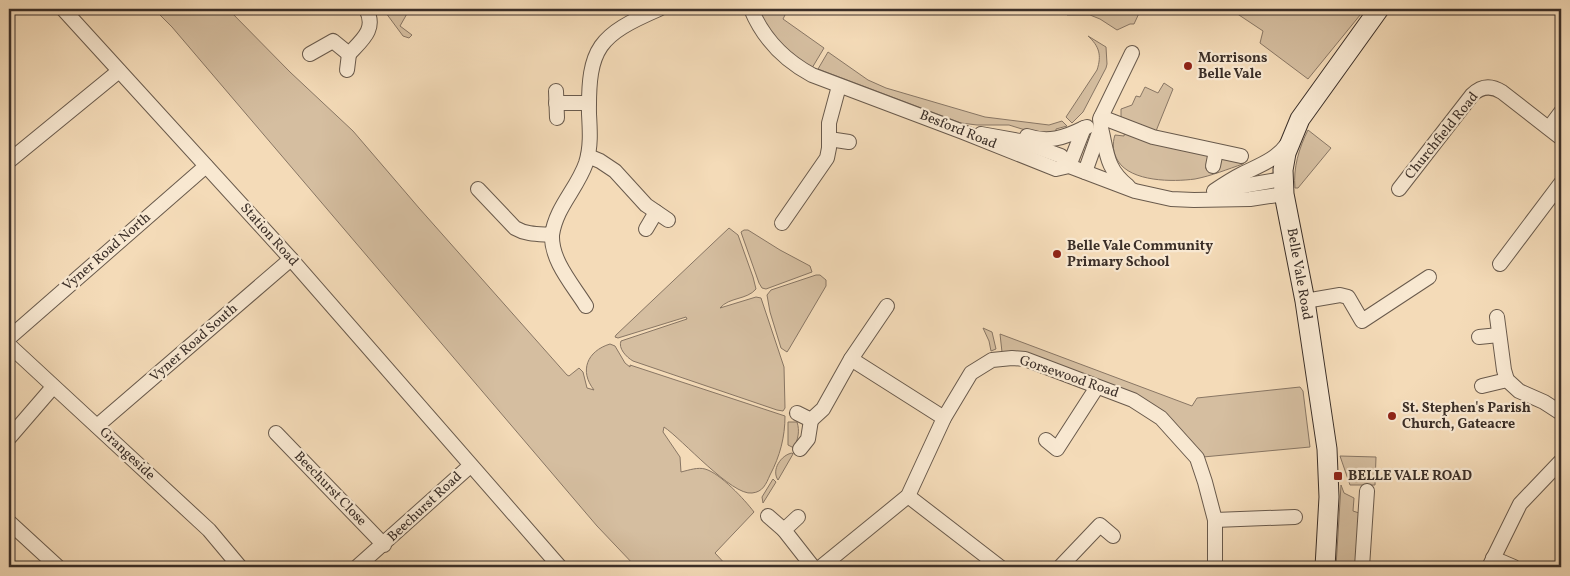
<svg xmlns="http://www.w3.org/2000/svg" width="1570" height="576" font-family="Vollkorn,serif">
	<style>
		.green { fill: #d5bea0; stroke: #887664 }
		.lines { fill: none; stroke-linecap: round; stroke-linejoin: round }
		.minor-casing { stroke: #695a4c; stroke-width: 16 }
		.secondary-casing { stroke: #3b2f28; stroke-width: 21 }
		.minor { stroke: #f8e8d1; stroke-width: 14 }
		.secondary { stroke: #f8e8d1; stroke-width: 19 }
		.poi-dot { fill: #8f2418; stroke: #f8e8d1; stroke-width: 2 }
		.labels { text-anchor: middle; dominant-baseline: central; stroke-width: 4.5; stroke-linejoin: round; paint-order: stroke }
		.poi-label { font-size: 14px; font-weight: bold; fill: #3b2f28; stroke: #f8e8d1; text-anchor: start }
		.street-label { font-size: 14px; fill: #3b2f28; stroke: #f8e8d1 }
	</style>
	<rect width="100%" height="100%" fill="#f4dbb8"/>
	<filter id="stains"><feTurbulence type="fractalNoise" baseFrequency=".004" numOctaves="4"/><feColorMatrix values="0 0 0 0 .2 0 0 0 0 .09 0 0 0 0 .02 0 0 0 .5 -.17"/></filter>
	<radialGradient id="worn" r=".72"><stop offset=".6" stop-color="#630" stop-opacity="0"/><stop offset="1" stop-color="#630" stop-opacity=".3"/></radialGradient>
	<!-- green -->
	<g class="green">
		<path d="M154,9H228L290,72L353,131L419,208L567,375L569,376L579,368L583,372L587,388L594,390C579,371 587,351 610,344L615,346L625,363L630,367V365L785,416C785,437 780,456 770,475C766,484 763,492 752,493C732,496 682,439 664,427L663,432L680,457L681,472C689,470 698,467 705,469C720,473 745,500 754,512L715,553L728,567H636L597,526L172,27Z"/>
		<path d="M383,9H426L408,12L400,26L412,35L409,38L403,36Z"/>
		<path d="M759,9H780L786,13L783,19L824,48L812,68C789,52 769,36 759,9Z"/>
		<path d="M1071,9H1096L1102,13L1122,9H1141L1134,24H1130L1117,30L1100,19L1090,15H1067Z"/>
		<path d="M1230,9H1365L1308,79L1260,43L1263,31Z"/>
		<path d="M1088,36L1106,47L1107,64L1106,68L1083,112L1072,123L1066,117L1097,70C1102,55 1099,46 1088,36Z"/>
		<path d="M828,52L868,80L886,88L985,117L1049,125L1062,121L1067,126L1056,129V134H1038L1009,125H977L961,123L818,69Z"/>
		<path d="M1164,83L1173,89L1156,131L1121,117V109L1132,105L1136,96L1140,97L1145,87L1158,93Z"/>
		<path d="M1308,130L1331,148L1298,188H1295C1293,168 1299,148 1308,130Z"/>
		<path d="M1125,131L1222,158L1244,162L1243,164C1228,169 1211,176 1195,179C1173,182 1131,182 1118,161C1113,153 1112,144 1115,135L1124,136Z"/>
		<path d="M729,228L738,235L753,277L756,289C747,300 729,297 720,308L756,297L761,298L784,367L785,408L783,411L777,410L633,361C626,357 618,348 621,341L687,319L686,317L618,338L615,337L616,335Z"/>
		<path d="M744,230H748L780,250L810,266L812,272L766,289L762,288L759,283L742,235L741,232Z"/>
		<path d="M816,275H820L826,280V286L789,349L787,352L781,348L770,312L767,295L771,290Z"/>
		<path d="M983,328L992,332L996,349L991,351L989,341Z"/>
		<path d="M1000,334L1192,406L1197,398L1300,387L1303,391L1310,447L1203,457L1173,423L1002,352Z"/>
		<path d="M788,422H797C800,431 798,439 794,448L788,445Z"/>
		<path d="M792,453L793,454L778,480C771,470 781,455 792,453Z"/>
		<path d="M1340,456L1376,457L1375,485H1350Z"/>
		<path d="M773,479L776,482L763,503L762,497Z"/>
		<path d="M1341,485L1344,493L1354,498L1353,511L1362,514L1358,567H1336Z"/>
	</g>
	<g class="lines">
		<!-- minor casing -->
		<g class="minor-casing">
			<g id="minor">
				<path d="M63,9L291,259L560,567"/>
				<path d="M751,9C763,38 784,60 812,75L963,132L1056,169L1069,166L1135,191L1171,199L1194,200L1250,199L1284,194"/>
				<path d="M310,54L333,41L349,54C362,40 377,29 366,9"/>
				<path d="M347,70L349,54"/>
				<path d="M556,91L557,118"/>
				<path d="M556,103H589"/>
				<path d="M1101,117L1153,137L1241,156"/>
				<path d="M1101,128C1107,152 1106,169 1128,186"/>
				<path d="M1549,128L1561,112"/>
				<path d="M981,134L1020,141L1061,156L1069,166"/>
				<path d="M1027,136C1048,143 1064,138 1084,128"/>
				<path d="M829,139L849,142"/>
				<path d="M588,156L600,161L615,171L646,205L668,220"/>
				<path d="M9,161L119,71"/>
				<path d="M1069,166L1084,128L1087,127"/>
				<path d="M1213,166L1216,151"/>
				<path d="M1085,172L1101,127L1100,119L1132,53"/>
				<path d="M478,189L515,228C527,235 539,234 552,235C556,207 577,189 586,163C591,147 590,131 589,114C588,47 599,35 659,9"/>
				<path d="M1225,189L1283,179"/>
				<path d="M1399,189L1472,95C1481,86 1491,85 1502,92L1561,138"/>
				<path d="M1214,191C1223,185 1232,179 1242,174C1260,165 1276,160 1288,143"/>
				<path d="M782,223L827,158L829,148V123L839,86"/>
				<path d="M646,229L656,212"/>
				<path d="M552,235C551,261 573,285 586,306"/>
				<path d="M1500,264L1561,183"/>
				<path d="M1305,301L1340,295L1348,297L1362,321L1429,277"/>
				<path d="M1497,317L1504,370L1507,380L1519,391L1544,402L1561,413"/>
				<path d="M1479,337L1499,335"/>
				<path d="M9,338L206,166"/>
				<path d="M9,345L209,530L240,567"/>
				<path d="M851,359L944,418"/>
				<path d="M1482,386L1507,380"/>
				<path d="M797,413L811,420L823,409L851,359L887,306"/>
				<path d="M97,426L291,259"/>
				<path d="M276,433L384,545"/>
				<path d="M9,438L53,387"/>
				<path d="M1046,440L1057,449L1097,387"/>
				<path d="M800,449L808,439L811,420"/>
				<path d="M908,496L1000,567"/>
				<path d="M768,516L784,530"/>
				<path d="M798,517L784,530L813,567"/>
				<path d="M1215,520L1295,517"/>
				<path d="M9,522L58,567"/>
				<path d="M1493,558L1514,567"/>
				<path d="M357,567L470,466"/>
				<path d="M821,567L908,496L944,418L971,373L992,360L1012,358L1025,359L1133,400L1161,418L1197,458L1205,482L1215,520V567"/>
				<path d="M1060,567L1100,525L1113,536"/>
				<path d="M1362,567L1367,491"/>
				<path d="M1489,567L1520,504L1561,461"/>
			</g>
		</g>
		<!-- secondary casing -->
		<g class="secondary-casing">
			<path id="secondary" d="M1325,567L1329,497L1327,449L1305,301L1284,194L1283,170L1286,153L1300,119L1379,9"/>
		</g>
		<!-- minor -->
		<use href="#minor" class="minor"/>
		<!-- secondary -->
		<use href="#secondary" class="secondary"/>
	</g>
	<!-- markers -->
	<g class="poi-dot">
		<circle cx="1188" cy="66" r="5"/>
		<circle cx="1057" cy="254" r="5"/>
		<circle cx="1392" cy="416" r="5"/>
		<rect x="1333" y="471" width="10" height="10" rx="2.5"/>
	</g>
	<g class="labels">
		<!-- poi labels -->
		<g class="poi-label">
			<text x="1198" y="58">Morrisons<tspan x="1198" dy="16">Belle Vale</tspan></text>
			<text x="1067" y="246">Belle Vale Community<tspan x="1067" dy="16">Primary School</tspan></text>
			<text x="1402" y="408">St. Stephen's Parish<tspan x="1402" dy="16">Church, Gateacre</tspan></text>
			<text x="1348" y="476">BELLE VALE ROAD</text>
		</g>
		<!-- street labels -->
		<g class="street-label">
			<text transform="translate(958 130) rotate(22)">Besford Road</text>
			<text transform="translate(1442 136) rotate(-51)">Churchfield Road</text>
			<text transform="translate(269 235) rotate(48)">Station Road</text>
			<text transform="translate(107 252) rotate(-41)">Vyner Road North</text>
			<text transform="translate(1299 274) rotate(80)">Belle Vale Road</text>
			<text transform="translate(194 343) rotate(-41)">Vyner Road South</text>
			<text transform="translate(1069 377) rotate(19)">Gorsewood Road</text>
			<text transform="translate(127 454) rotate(43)">Grangeside</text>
			<text transform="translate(330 489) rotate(46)">Beechurst Close</text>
			<text transform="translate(425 507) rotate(-43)">Beechurst Road</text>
		</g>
	</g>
	<!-- margin -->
	<rect width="1570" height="576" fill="none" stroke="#f4dbb8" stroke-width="30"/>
	<rect x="10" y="10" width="1550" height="556" fill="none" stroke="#3b2f28" stroke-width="2.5"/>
	<rect x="15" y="15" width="1540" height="546" fill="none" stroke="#3b2f28"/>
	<rect width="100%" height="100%" filter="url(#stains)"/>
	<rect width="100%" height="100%" fill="url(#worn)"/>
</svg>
